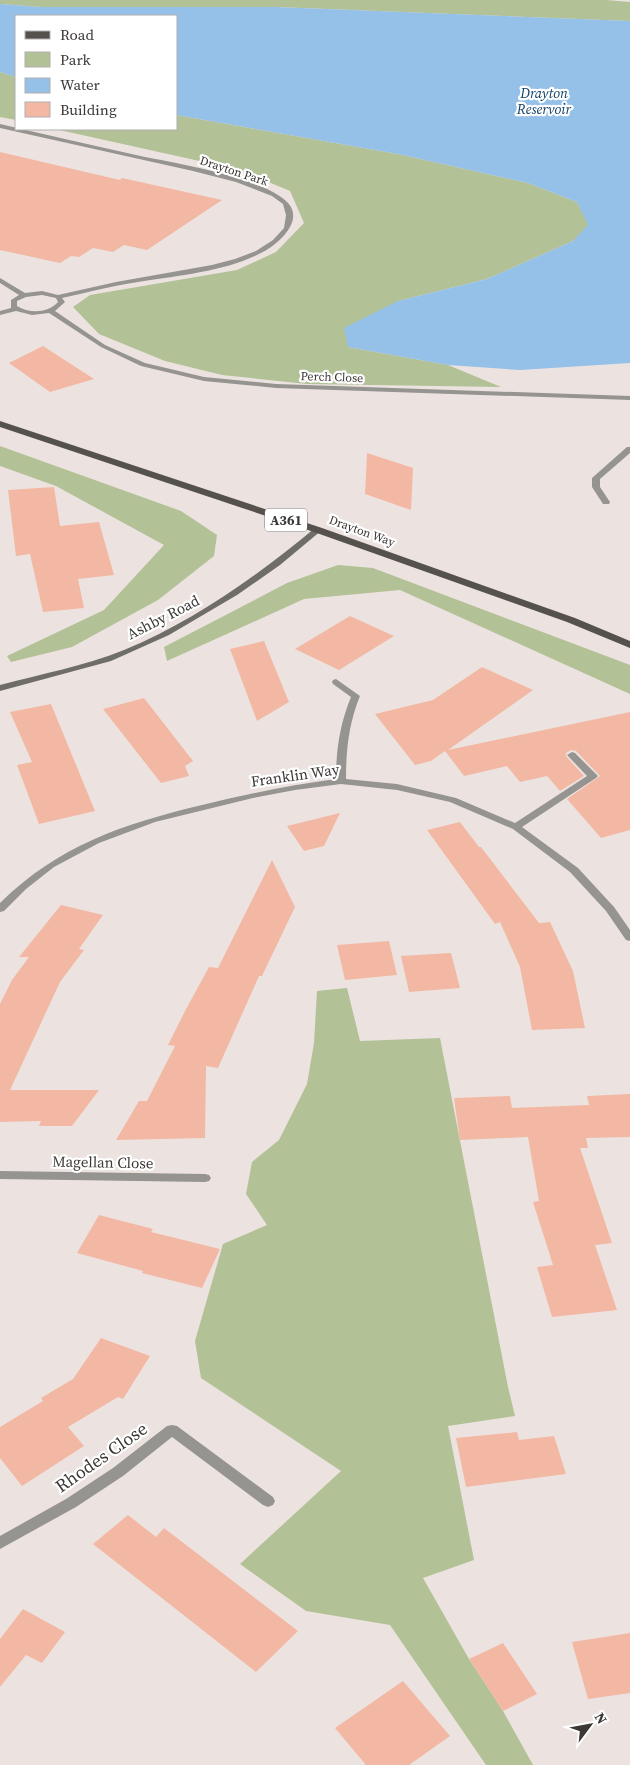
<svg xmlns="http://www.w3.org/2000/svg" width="630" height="1765" font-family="'Source Serif 4',serif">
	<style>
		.green { fill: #b2c196 }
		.water { fill: #95c0e8 }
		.building { fill: #f2b8a3 }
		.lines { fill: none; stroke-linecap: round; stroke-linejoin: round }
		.street { fill: #959491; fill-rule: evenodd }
		.secondary { fill: #6f6d68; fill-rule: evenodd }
		.primary { fill: #55514c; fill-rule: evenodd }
		.labels { text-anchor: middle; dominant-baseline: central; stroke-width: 4.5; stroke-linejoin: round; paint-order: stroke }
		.far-street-label { font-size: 12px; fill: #3b3836; stroke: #fff }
		.far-water-label { font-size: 14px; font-style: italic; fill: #104066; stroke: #fff }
		.shield { fill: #fff; stroke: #767472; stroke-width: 1 }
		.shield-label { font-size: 14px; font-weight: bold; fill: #3b3836 }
		.street-label { font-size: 15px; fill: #3b3836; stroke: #fff }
		.near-street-label { font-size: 18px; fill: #3b3836; stroke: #fff }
	</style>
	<rect width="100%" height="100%" fill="#ece3e0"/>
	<!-- green -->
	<g class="green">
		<path d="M0,0H606L630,2V21L276,7H41L0,4Z"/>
		<path d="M0,72L16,77V120L0,117Z"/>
		<path d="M176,115L398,154L528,183L577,202L589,225L573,241L487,279L398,301L348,347L448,365L501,387L307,384L222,375L165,361L99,334L73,307L90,295L237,270L276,252L304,223L290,191L240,170L55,129H176Z"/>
		<path d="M0,446L181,511L217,535L214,556L158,600L72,647L11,662L7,656L104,610L164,545L56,486L0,466Z"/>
		<path d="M338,565L373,568L630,665V694L400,590L304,599L167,661L164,647L287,583Z"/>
		<path d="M347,988L360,1041L440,1038L508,1387L515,1416L448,1426L474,1560L423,1578L469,1659L503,1711L533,1765H486L390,1625L306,1611L240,1564L341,1471L201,1378L195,1341L223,1244L267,1225L246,1194L252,1162L279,1140L307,1084L314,1043L317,991Z"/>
	</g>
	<!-- water -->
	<path class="water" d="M0,4L41,7H276L630,21V363L520,370L448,365L348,347L344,328L398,301L487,279L573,241L588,225L577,202L528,183L398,154L176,115V16H16V77L0,72Z"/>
	<!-- building -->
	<g class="building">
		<path d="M0,152L120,180L122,178L222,200L147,250L124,245L113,252L93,248L79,257L71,256L60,263L0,250Z"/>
		<path d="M43,346L94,379L50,392L9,363Z"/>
		<path d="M367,453L413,468L411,510L365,494Z"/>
		<path d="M54,487L60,526L99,522L114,575L78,579L84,608L43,612L30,554L16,556L8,490Z"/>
		<path d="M350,616L394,636L339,670L295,649Z"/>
		<path d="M264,641L289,702L257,721L230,649Z"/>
		<path d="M482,667L533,690L448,750L630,712V830L601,838L567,799L600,776L576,751L571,750L566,753V756L584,776L560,791L547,776L520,782L507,766L464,776L445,751L431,761L415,765L375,714L433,700Z"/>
		<path d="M144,698L193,761L185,766L189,776L161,783L103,709Z"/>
		<path d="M51,704L95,811L39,824L17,765L32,762L10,712Z"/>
		<path d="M340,813L324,846L304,851L287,826Z"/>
		<path d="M460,822L479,847H481L539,923L550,922L573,971L585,1028L532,1030L520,967L500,922L495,924L427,830Z"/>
		<path d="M272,860L295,907L262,976H259L218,1068L206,1066L205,1138L116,1140L139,1101H147L175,1046L168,1045L185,1011L209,967L218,968Z"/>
		<path d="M61,905L103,915L79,949L84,950L60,982L10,1090H99L72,1126H39L41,1121L0,1122V1004L12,980L29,957H19Z"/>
		<path d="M389,941L397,975L345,980L337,945Z"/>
		<path d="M451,953L460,988L409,992L401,956Z"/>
		<path d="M630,1094V1137L586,1138L588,1148H580L612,1243L595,1245L617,1310L552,1317L537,1267L553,1265L533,1202L539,1201L528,1137L460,1140L454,1098L510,1096L512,1108L589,1105L587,1096Z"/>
		<path d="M99,1215L153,1229L151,1232L220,1249L202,1288L142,1273L143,1271L77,1253Z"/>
		<path d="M101,1338L150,1356L123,1399L118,1397L68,1427L84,1446L22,1486L0,1458V1427L43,1401L41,1398L73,1379Z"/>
		<path d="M517,1432L519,1440L554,1436L566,1474L466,1487L456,1438Z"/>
		<path d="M128,1515L156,1537L164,1528L298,1631L256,1672L93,1544Z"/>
		<path d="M23,1609L65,1632L42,1663L26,1655L0,1687V1639Z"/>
		<path d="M630,1633V1693L588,1699L572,1642Z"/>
		<path d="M503,1643L537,1694L503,1711L469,1659Z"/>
		<path d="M403,1681L450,1736L409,1765H366L335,1728Z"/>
	</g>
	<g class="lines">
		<!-- street -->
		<g class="street">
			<path d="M0,124C44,134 90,145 136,155C173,163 259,176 286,201C307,220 277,245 261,253C226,271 182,275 144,281C116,285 89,292 62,298L65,302L55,311L105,345L145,363L204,377L276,384L630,396V400L276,388L204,381L141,366L101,347L49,313L32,315L16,311L0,315V311L11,308V300L19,295L0,283V278L25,293L42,291L58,295L116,282L212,265L235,259L256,251L273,240L284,228L286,215L283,204L272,196L236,182L193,171L0,128ZM42,295L56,298L58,302C48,313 30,314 17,306V301L26,297Z"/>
			<path d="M627,447H630V453L600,479V487L610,502L609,504H603L592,487V478Z"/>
			<path d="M336,679L360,696C349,723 346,749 346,779L397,784L456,798L515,823L587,776L567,755L572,752L575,753L598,776L596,778L522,827L578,868L614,907L630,930V941L626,940L606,911L570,872L513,829L450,802L397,790L341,784L295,790L253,798L155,822L99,843L54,867L26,889L4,911L0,912V903C59,845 123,824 202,805C247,794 291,785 336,779C336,749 340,724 351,697L333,684L332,682L333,680Z"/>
			<path d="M0,1171L205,1174L209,1175L211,1178L209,1181L205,1182L0,1179Z"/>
			<path d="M172,1425L177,1426L273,1497L275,1501L273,1505L268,1507L263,1505L172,1437L123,1476L76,1507L0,1549V1536L66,1499L113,1468L167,1426Z"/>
		</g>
		<!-- secondary -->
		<path class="secondary" d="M315,528H318L322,530L280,565L237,595L169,635L111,661L0,691V685C41,674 84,666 124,650C194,621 257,576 315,528Z"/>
		<!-- primary -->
		<path class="primary" d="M0,421L322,528L575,618L630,641V648L567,622L314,532L0,427Z"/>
	</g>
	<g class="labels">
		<!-- far-street labels -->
		<g class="far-street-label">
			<text transform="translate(234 171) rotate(18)">Drayton Park</text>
			<text transform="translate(332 377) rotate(2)">Perch Close</text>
			<text transform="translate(362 531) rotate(20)">Drayton Way</text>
		</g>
		<!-- far-water labels -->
		<g class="far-water-label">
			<text x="544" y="93">Drayton<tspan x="544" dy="16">Reservoir</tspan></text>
		</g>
		<!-- shield labels -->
		<rect class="shield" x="265" y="508.5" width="42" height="23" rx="4"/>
		<g class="shield-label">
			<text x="286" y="520">A361</text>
		</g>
		<!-- street labels -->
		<g class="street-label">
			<text transform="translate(163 617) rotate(-27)">Ashby Road</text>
			<text transform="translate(295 775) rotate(-8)">Franklin Way</text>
			<text transform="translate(103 1162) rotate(1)">Magellan Close</text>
		</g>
		<!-- near-street labels -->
		<g class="near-street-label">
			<text transform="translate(101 1457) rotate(-35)">Rhodes Close</text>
		</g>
	</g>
	<!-- legend -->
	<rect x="15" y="15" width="162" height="115" fill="#ffffff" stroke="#b1afaf"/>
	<rect x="25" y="31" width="25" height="8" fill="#55514c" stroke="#b1afaf"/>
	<text x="60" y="40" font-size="15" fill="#3b3836">Road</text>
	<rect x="25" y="52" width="25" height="15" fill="#b2c196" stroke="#b1afaf"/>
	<text x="60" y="65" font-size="15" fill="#3b3836">Park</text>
	<rect x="25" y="78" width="25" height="15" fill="#95c0e8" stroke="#b1afaf"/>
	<text x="60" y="90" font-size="15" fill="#3b3836">Water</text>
	<rect x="25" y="102" width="25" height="15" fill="#f2b8a3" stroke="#b1afaf"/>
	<text x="60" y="115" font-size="15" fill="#3b3836">Building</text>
	<!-- north arrow -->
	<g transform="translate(590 1725) rotate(58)" stroke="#ffffff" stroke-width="4" paint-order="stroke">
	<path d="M0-4L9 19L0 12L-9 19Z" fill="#3b3836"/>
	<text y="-8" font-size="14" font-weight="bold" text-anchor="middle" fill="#3b3836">N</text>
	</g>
</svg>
